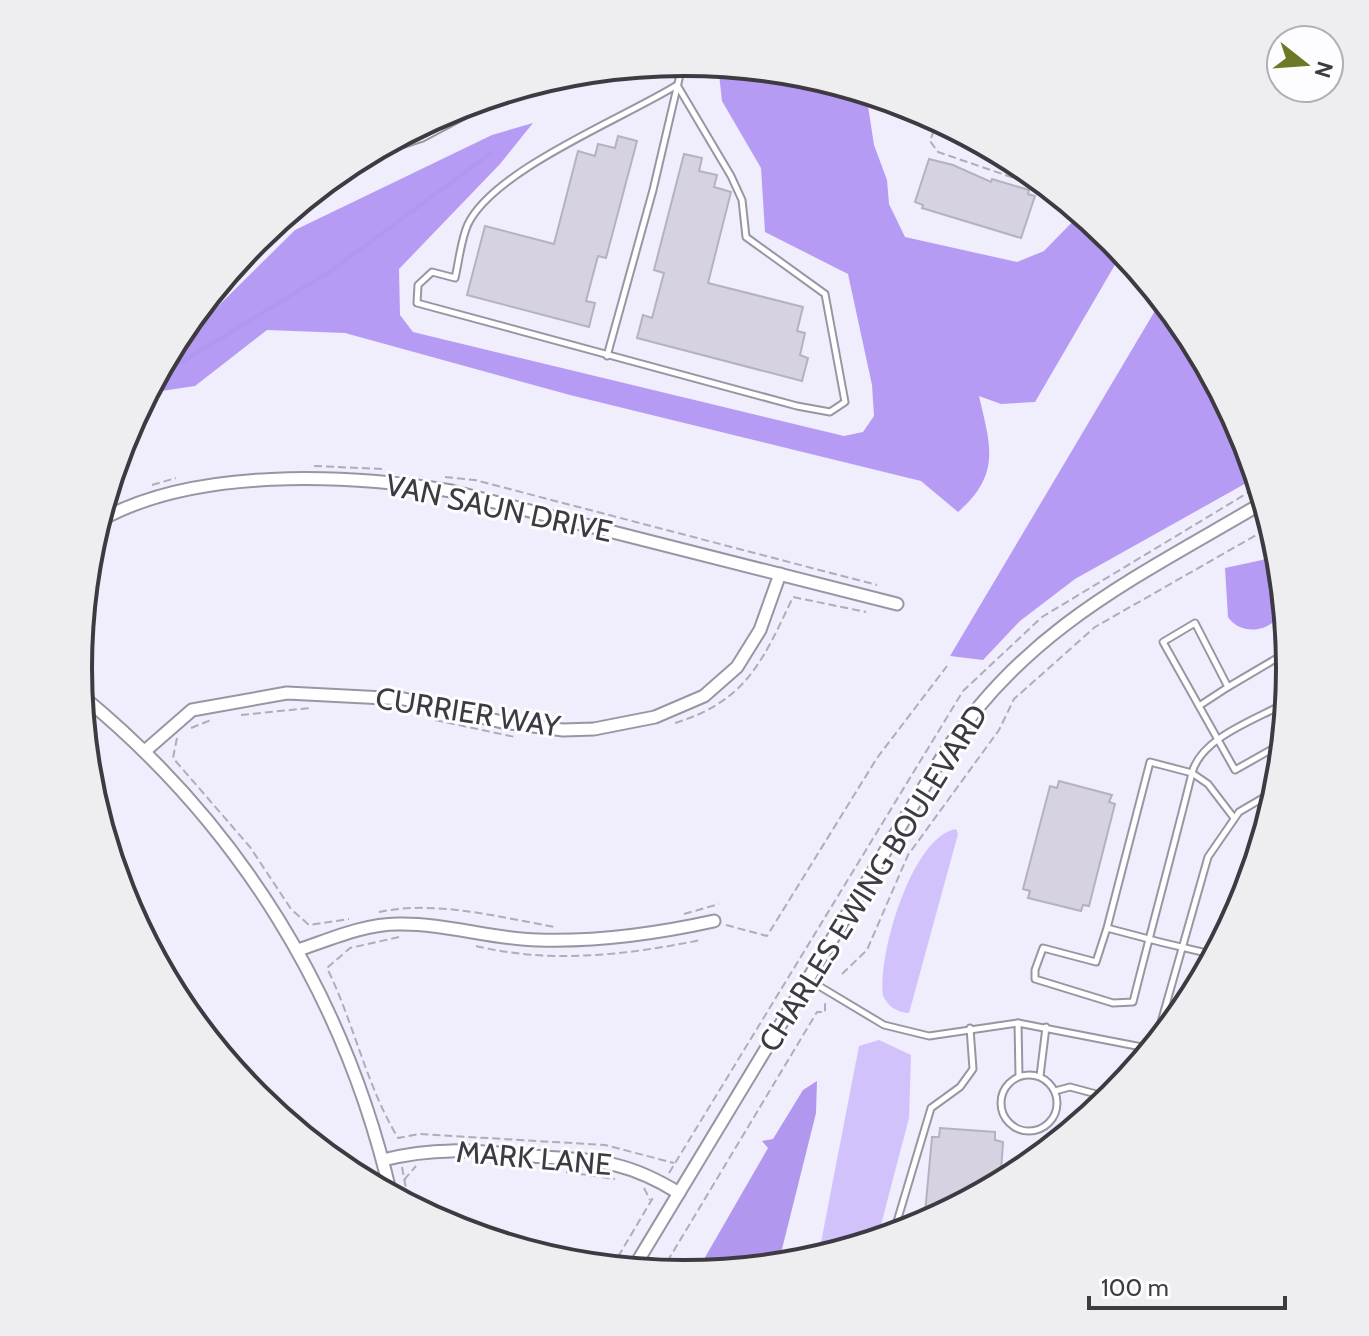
<svg xmlns="http://www.w3.org/2000/svg" width="1369" height="1336" font-family="Cabin,sans-serif">
	<style>
		.green { fill: #d1c2fb }
		.forest { fill: #b69bf4 }
		.water { fill: #b297ef }
		.lines { fill: none; stroke-linecap: round; stroke-linejoin: round }
		.stream { stroke: #b297ef; stroke-width: 4 }
		.building { fill: #d6d2e1; stroke: #b5b2c0; stroke-width: 2 }
		.lane-casing { stroke: #9996a4; stroke-width: 9 }
		.street-casing { stroke: #9996a4; stroke-width: 15 }
		.path { stroke: #afadb8; stroke-width: 2; stroke-dasharray: 8 4; stroke-linecap: butt }
		.lane { stroke: #fff; stroke-width: 5 }
		.street { stroke: #fff; stroke-width: 11 }
		.labels { text-anchor: middle; dominant-baseline: central; stroke-width: 6; stroke-linejoin: round; paint-order: stroke }
		.street-label { font-size: 30px; fill: #3d3b41; stroke: #fdfcff }
		.rim { fill: none; stroke: #3d3b41; stroke-width: 4 }
	</style>
	<rect width="100%" height="100%" fill="#f0edfc"/>
	<!-- green -->
	<g class="green">
		<path d="M956,829L958,834L909,1013C896,1012 889,1007 883,996C877,957 911,837 956,829Z"/>
		<path d="M879,1040L911,1055L909,1118L877,1240L818,1258L859,1046Z"/>
	</g>
	<!-- forest -->
	<g class="forest">
		<path d="M718,65L803,74L866,93L874,145L887,180L889,204L905,237L1017,262L1044,251L1081,213L1123,251L1035,402L1001,404L979,396C990,444 1002,474 958,512L921,481L570,395L345,333L267,330L195,386L148,393L175,342L196,328L295,230L492,135L533,123L500,164L399,269L400,315L413,332L844,436L863,432L874,416L872,385L848,274L765,232L761,168L722,101Z"/>
		<path d="M1162,299C1204,351 1238,413 1257,477L1075,579L1020,621L983,660L950,656Z"/>
		<path d="M1279,552V601L1272,623C1259,633 1238,632 1228,617L1225,568L1262,560Z"/>
	</g>
	<!-- water -->
	<path class="water" d="M817,1081L816,1113L778,1265L696,1273L768,1148L762,1141L773,1139L803,1090Z"/>
	<g class="lines">
		<!-- stream -->
		<path class="stream" d="M162,366L182,362L331,271L491,153"/>
	</g>
	<!-- building -->
	<g class="building">
		<path d="M618,136L637,141L606,258L598,256L586,301L595,303L589,327L467,295L485,226L554,244L578,151L595,156L598,144L615,148Z"/>
		<path d="M684,154L702,158L699,171L717,175L714,187L731,192L708,283L803,307L797,331L805,333L800,355L808,358L802,381L637,338L643,315L652,318L664,273L654,270Z"/>
		<path d="M929,159L953,165L991,182L992,179L1029,190L1028,194L1035,196L1021,238L922,208L923,205L915,202Z"/>
		<path d="M1059,781L1112,795L1109,802L1115,804L1089,906L1083,905L1081,911L1028,898L1030,891L1023,889L1050,786L1057,788Z"/>
		<path d="M940,1128L995,1132V1140L1003,1142L1001,1172L1017,1174L924,1224L932,1137H939Z"/>
	</g>
	<g class="lines">
		<!-- lane casing -->
		<g class="lane-casing">
			<g id="lane">
				<path d="M677,85L731,176L742,200L746,237L825,294L845,402L830,412L797,406L417,303L418,285L432,272L455,278C459,261 461,239 468,224C495,169 624,118 677,85Z"/>
				<path d="M607,356L653,190L683,62"/>
				<path d="M1199,706L1228,687"/>
				<path d="M1283,743L1235,770L1163,642L1195,623L1228,687L1289,651"/>
				<path d="M1234,818L1208,784L1192,773C1201,737 1258,719 1287,702"/>
				<path d="M1237,887L1263,840"/>
				<path d="M1107,928L1096,962L1043,948L1035,970V979L1113,1003L1133,1002C1152,926 1173,850 1192,773L1150,762L1107,928C1143,938 1179,947 1215,955"/>
				<path d="M1224,939L1237,887L1247,890"/>
				<path d="M809,980L884,1025L929,1036L1018,1023L1152,1049"/>
				<path d="M1018,1023L1019,1076"/>
				<path d="M1154,1047L1208,857L1239,812L1278,789"/>
				<circle cx="1029" cy="1103" r="28"/>
				<path d="M1040,1076L1046,1027"/>
				<path d="M1055,1091L1070,1087L1111,1098"/>
				<path d="M893,1235L931,1108L960,1087L973,1069L970,1028"/>
			</g>
		</g>
		<!-- street casing -->
		<g class="street-casing">
			<g id="street">
				<path d="M958,130V136L989,147"/>
				<path d="M373,151L422,135L499,94"/>
				<path d="M99,521C194,467 346,474 451,491L897,604"/>
				<path d="M81,695C239,824 345,996 391,1195"/>
				<path d="M145,751L192,710L287,693L404,699L502,722L563,730L594,729L655,717L704,696L737,667L760,630L780,574"/>
				<path d="M298,950C331,939 364,924 398,924C445,923 491,939 538,940C598,942 655,934 714,921"/>
				<path d="M383,1160C437,1146 476,1151 531,1156C594,1161 622,1158 679,1193"/>
				<path d="M633,1269L944,754C1026,627 1139,576 1264,502"/>
			</g>
		</g>
		<!-- path -->
		<g class="path">
			<path d="M938,119L930,141L938,152L1055,192"/>
			<path d="M314,466L383,469"/>
			<path d="M445,477L475,480L877,585"/>
			<path d="M152,485L176,478"/>
			<path d="M241,715L310,708"/>
			<path d="M84,719L94,723"/>
			<path d="M435,720L515,737"/>
			<path d="M675,723C747,701 763,660 793,597L866,612"/>
			<path d="M191,728L211,720"/>
			<path d="M177,738L173,758L250,847L291,909L309,925L349,919"/>
			<path d="M379,912C436,900 498,917 555,927"/>
			<path d="M684,914L719,904"/>
			<path d="M726,925L767,936L877,758L947,666"/>
			<path d="M399,937L350,948L327,968C354,1023 366,1085 398,1138L419,1134L605,1145L674,1163"/>
			<path d="M476,946C550,964 627,955 701,940"/>
			<path d="M842,974L867,950L908,855L999,730L1014,699L1095,627L1272,526"/>
			<path d="M402,1167L409,1205"/>
			<path d="M566,1172L615,1179"/>
			<path d="M669,1173L963,691L1042,617L1259,486"/>
			<path d="M404,1180L416,1166"/>
			<path d="M644,1188L650,1200"/>
			<path d="M612,1267L654,1196"/>
			<path d="M661,1272L817,1012H825V1002"/>
		</g>
		<!-- lane -->
		<use href="#lane" class="lane"/>
		<!-- street -->
		<use href="#street" class="street"/>
	</g>
	<g class="labels">
		<!-- street labels -->
		<g class="street-label">
			<text transform="translate(499 508) rotate(12)">VAN SAUN DRIVE</text>
			<text transform="translate(468 712) rotate(9)">CURRIER WAY</text>
			<text transform="translate(873 878) rotate(-58)">CHARLES EWING BOULEVARD</text>
			<text transform="translate(534 1158) rotate(5)">MARK LANE</text>
		</g>
	</g>
	<!-- crop -->
	<path d="M0 0H1369V1336H0ZM92 668a592 592 0 1 1 1184 0a592 592 0 1 1-1184 0Z" fill="#eeedf0" fill-rule="evenodd"/>
	<path class="rim" d="M92 668a592 592 0 1 1 1184 0a592 592 0 1 1-1184 0Z"/>
	<!-- north arrow -->
	<g transform="translate(1305 64) rotate(107)"><circle r="38" fill="#fdfcff" stroke="#b0afb3" stroke-width="2"/>
	<path d="M0-6L14 30L0 20L-14 30Z" fill="#6d7925"/>
	<text y="-12" font-size="22" font-weight="bold" text-anchor="middle" fill="#3d3b41">N</text>
	</g>
	<!-- scale -->
	<path d="M1089 1296v12h196v-12" fill="none" stroke="#3d3b41" stroke-width="4"/>
	<text x="1101" y="1296" font-size="24" fill="#3d3b41" stroke="#fdfcff" stroke-width="6" paint-order="stroke">100 m</text>
</svg>
